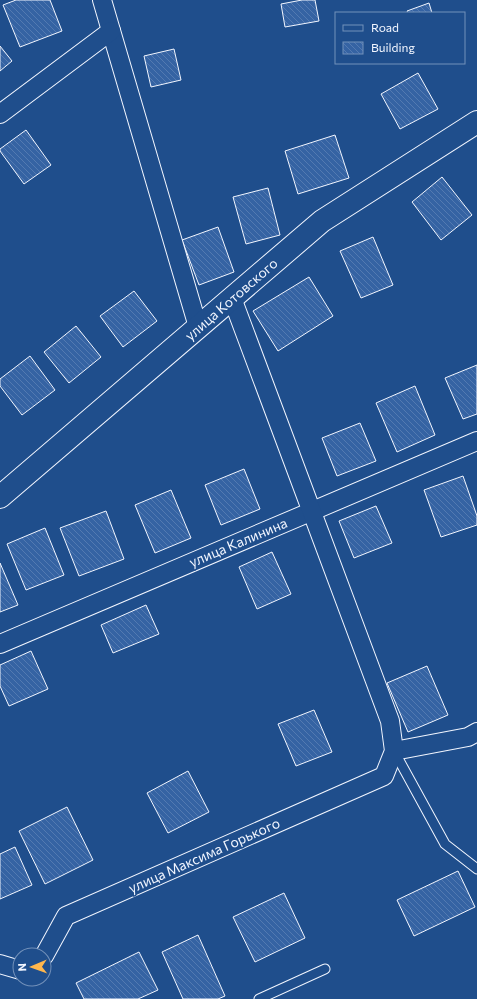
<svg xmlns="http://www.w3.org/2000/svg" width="477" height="999" font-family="Commissioner,sans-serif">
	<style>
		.building { fill: url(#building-back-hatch); stroke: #f2f6ff }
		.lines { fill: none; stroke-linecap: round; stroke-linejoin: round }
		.service-casing { stroke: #f2f6ff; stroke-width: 11 }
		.minor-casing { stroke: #f2f6ff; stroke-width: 20 }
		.tertiary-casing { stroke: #f2f6ff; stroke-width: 24 }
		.service { stroke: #1f4e8c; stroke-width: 9 }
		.minor { stroke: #1f4e8c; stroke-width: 18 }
		.tertiary { stroke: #1f4e8c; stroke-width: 22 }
		.labels { text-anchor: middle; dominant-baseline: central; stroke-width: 3; stroke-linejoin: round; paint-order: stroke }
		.street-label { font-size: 14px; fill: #f2f6ff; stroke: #1f4e8c }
	</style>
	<defs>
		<pattern id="building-back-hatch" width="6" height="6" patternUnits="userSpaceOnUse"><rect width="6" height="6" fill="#3563a3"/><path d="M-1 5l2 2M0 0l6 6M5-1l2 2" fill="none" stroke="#537ab1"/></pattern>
	</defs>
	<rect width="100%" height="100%" fill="#1f4e8c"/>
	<!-- building -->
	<g class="building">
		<path d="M16,0H50L62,31L20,47L3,5Z"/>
		<path d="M302,0H315L319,21L285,27L281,4Z"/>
		<path d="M429,3L432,13H408L407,11Z"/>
		<path d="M0,46L12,61L0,71Z"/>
		<path d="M174,49L181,80L151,87L144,56Z"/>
		<path d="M418,73L438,109L400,129L381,94Z"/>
		<path d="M26,130L51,165L24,184L0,151V149Z"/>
		<path d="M335,135L349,178L298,194L285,151Z"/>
		<path d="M442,177L472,215L441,240L412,202Z"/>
		<path d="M268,188L280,235L246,244L233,197Z"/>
		<path d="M218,227L234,272L199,285L182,240Z"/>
		<path d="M373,237L393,285L361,298L340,251Z"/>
		<path d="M309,277L333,316L278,351L253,311Z"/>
		<path d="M134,291L157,321L123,347L100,316Z"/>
		<path d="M76,326L101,357L69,383L44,352Z"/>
		<path d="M30,356L55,390L22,415L0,386V379Z"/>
		<path d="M477,365V414L463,419L445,378Z"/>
		<path d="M415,386L435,435L397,452L376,403Z"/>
		<path d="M360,423L376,461L337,476L322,438Z"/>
		<path d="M244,469L260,509L221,525L205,485Z"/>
		<path d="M463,476L477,516V525L441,537L424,490Z"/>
		<path d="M171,490L191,538L155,553L135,505Z"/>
		<path d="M376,506L392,543L354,558L339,521Z"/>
		<path d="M106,511L124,559L79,576L60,528Z"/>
		<path d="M45,528L64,575L26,590L7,544Z"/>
		<path d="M272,552L291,594L257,609L239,567Z"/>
		<path d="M0,563L18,605L0,612Z"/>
		<path d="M146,605L159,634L113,653L101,625Z"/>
		<path d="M31,651L48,689L9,706L0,686V665Z"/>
		<path d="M427,666L448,715L408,732L387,683Z"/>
		<path d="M314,710L332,752L296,766L278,724Z"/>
		<path d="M188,771L209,812L168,833L147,793Z"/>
		<path d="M67,807L93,860L45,884L19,831Z"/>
		<path d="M15,847L32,885L0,899V854Z"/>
		<path d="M458,871L475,907L414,936L397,900Z"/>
		<path d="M284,893L305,938L255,962L233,917Z"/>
		<path d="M198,935L225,996L218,999H183L162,952Z"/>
		<path d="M139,952L158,990L138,999H84L76,983Z"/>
	</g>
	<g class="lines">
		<!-- service casing -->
		<g class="service-casing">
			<g id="service">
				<path d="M394,751L445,844L477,869"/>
				<path d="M259,999L325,969"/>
			</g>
		</g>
		<!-- minor casing -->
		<g class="minor-casing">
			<g id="minor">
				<path d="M102,0L198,327"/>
				<path d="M0,114L111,31"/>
				<path d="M0,644L477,441"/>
				<path d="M394,751L468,737L477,732"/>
				<path d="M44,956L66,916L384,776L394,751L390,721L232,298"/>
				<path d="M0,964L20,970"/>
			</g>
		</g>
		<!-- tertiary casing -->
		<g class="tertiary-casing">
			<path id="tertiary" d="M0,497L322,221L477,122"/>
		</g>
		<!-- service -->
		<use href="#service" class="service"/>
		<!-- minor -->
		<use href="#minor" class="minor"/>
		<!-- tertiary -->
		<use href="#tertiary" class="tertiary"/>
	</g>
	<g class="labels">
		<!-- street labels -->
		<g class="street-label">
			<text transform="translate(231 299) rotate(-41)">улица Котовского</text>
			<text transform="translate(238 542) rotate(-23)">улица Калинина</text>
			<text transform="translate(204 855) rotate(-24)">улица Максима Горького</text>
		</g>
	</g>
	<!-- legend -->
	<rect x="335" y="12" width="130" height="52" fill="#1f4e8c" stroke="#7391ba"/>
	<rect x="343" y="25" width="20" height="6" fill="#1f4e8c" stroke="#7391ba"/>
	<text x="371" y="32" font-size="12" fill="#f2f6ff">Road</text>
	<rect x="343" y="42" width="20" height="12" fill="url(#building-back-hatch)" stroke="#7391ba"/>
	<text x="371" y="52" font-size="12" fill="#f2f6ff">Building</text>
	<!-- north arrow -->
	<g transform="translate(32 967) rotate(268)"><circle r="19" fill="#1f4e8c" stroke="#7391ba"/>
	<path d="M0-3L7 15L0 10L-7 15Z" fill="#ffb74d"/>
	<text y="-6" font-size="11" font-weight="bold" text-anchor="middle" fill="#f2f6ff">N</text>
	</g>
</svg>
